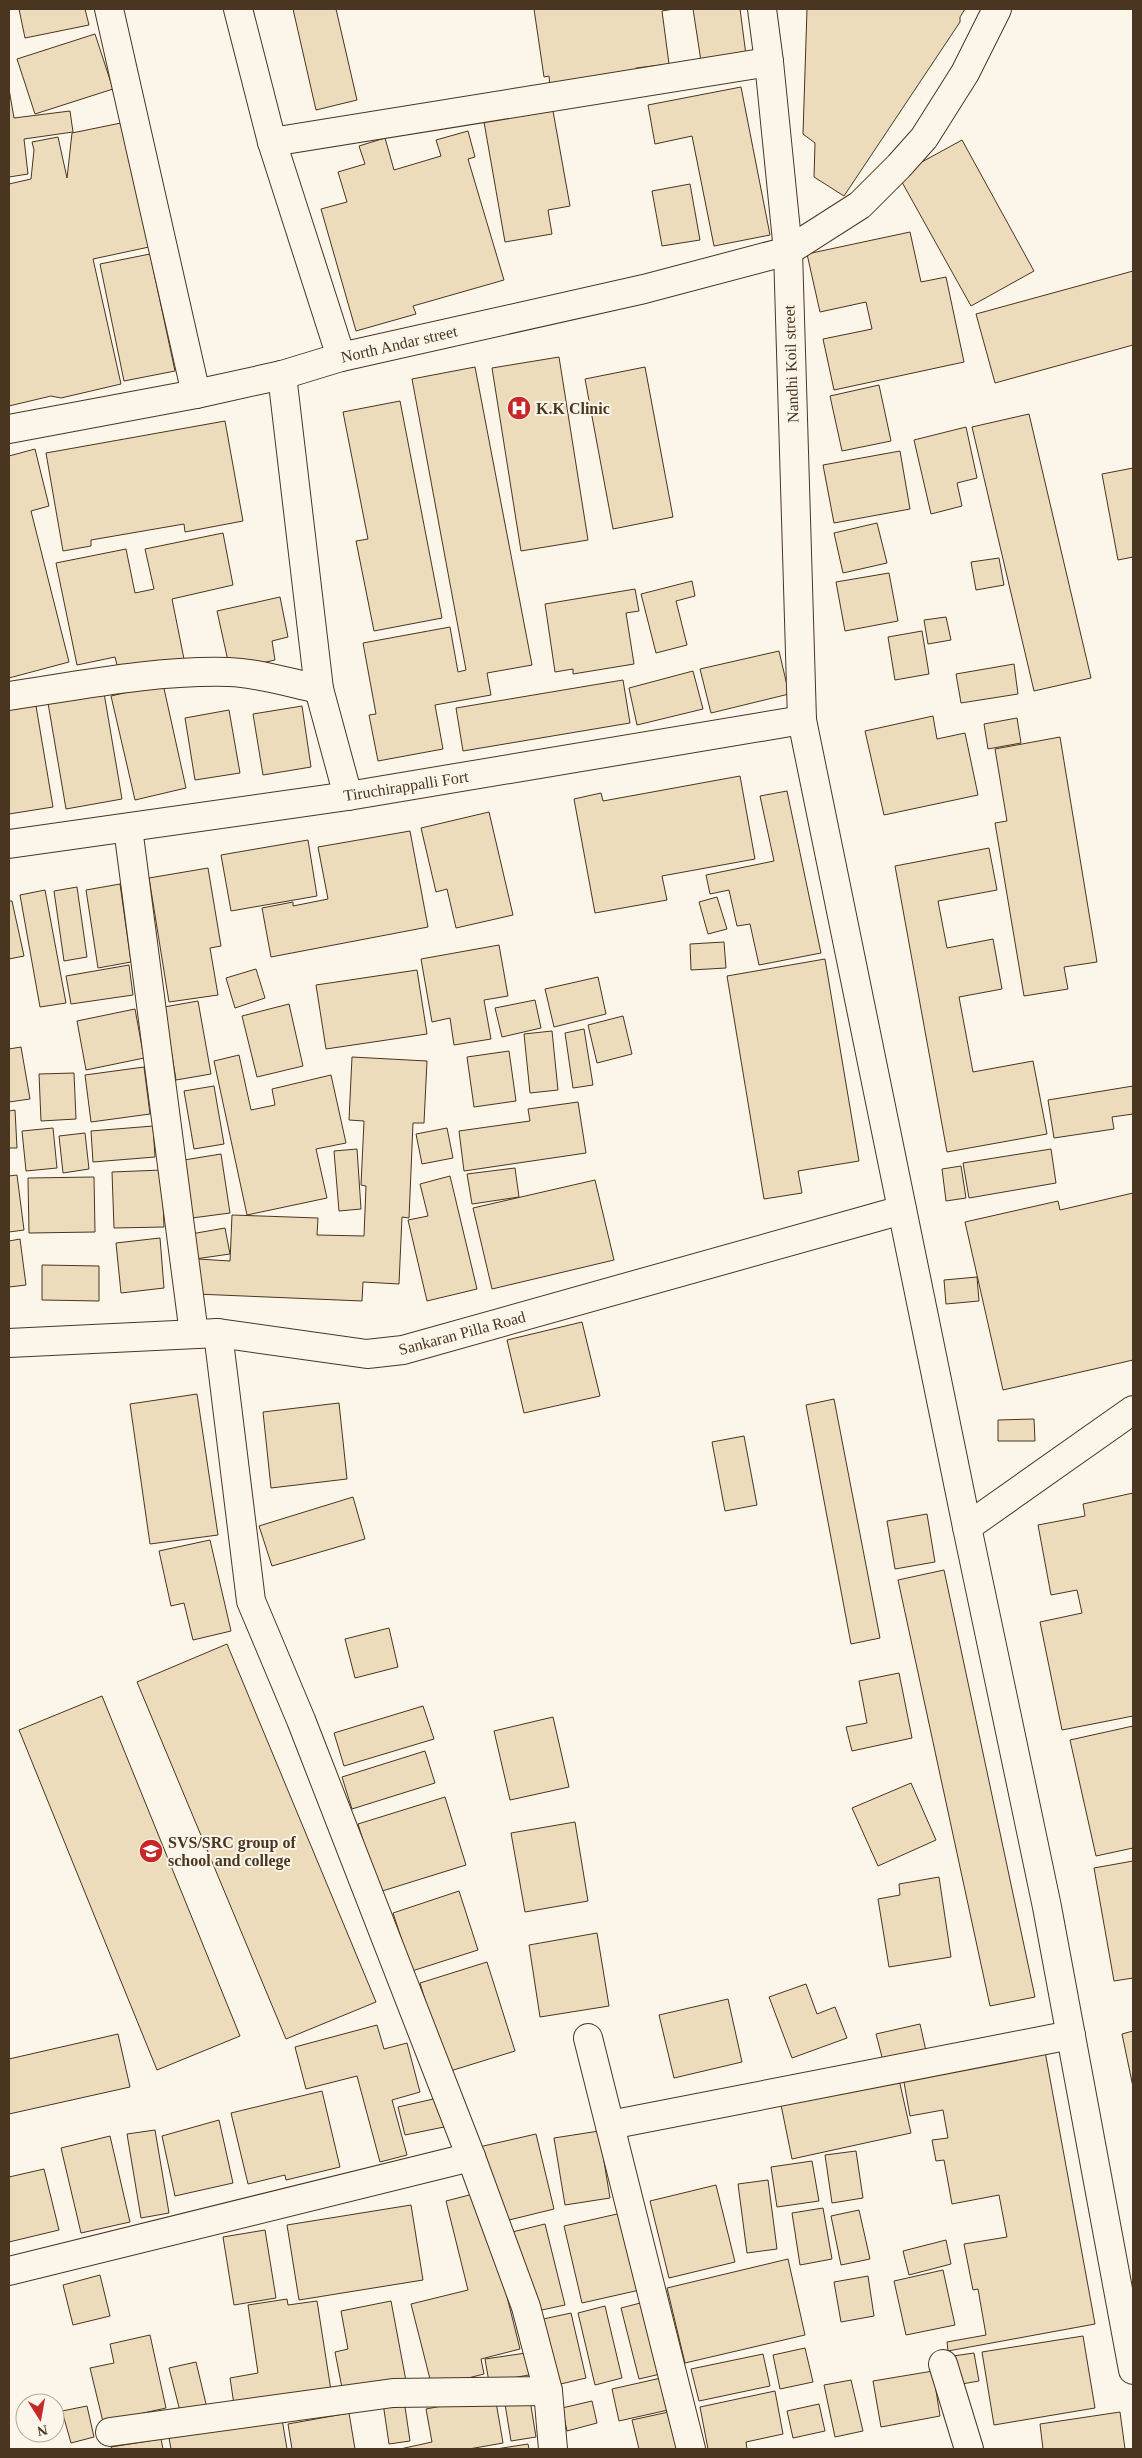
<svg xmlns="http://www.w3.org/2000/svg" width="1142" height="2458" font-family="'Times New Roman',serif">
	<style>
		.building { fill: #ecdcbc; stroke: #4a3520 }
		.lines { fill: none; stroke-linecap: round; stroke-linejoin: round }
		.minor-casing { stroke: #4a3520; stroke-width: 30 }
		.tertiary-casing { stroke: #4a3520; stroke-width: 30 }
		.primary-casing { stroke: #4a3520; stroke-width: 30 }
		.minor { stroke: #fbf6e9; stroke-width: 28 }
		.tertiary { stroke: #fbf6e9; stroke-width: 28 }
		.primary { stroke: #fbf6e9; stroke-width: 28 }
		.labels { text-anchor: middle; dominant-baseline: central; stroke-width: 4; stroke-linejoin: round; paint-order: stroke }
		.street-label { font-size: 16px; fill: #4a3520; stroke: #fbf6e9 }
		.poi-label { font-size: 16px; font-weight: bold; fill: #4a3520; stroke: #fbf6e9; text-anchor: start }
	</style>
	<rect width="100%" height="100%" fill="#fbf6e9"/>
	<!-- building -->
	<g class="building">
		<path d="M19,9H85L89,25L25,38Z"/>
		<path d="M293,9H336L357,100L316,110Z"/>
		<path d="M534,9H674L662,11L669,64L636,68L637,74L550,87L549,76L544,77Z"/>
		<path d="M693,9H740L746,55L701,61Z"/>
		<path d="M807,9H965L960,17V22L844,196L814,177L815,143L803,134Z"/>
		<path d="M95,34L113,89L35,114L17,59Z"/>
		<path d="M741,87L770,235L714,246L692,136L655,144L648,105Z"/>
		<path d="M9,89L14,118L70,111L73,132L24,139L28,174L9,177Z"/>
		<path d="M553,111L570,206L548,210L552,234L505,242L484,122Z"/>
		<path d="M121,123L149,247L93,259L121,384L61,398L51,396L9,406V184L31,179L34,150L32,142L58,137L67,178L72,133Z"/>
		<path d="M468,131L475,157L468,159L504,280L413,306L416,314L356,331L321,209L347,202L338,172L365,164L359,146L385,138L394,170L441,156L436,140Z"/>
		<path d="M962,140L1034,271L971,306L898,175Z"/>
		<path d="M690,184L700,240L662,246L652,191Z"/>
		<path d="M910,232L921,282L946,277L964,362L834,390L823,339L872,329L866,302L820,312L807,254Z"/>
		<path d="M150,254L175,371L124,381L100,264Z"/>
		<path d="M1133,271V345L995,383L976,314Z"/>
		<path d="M559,357L588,540L521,551L492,368Z"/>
		<path d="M475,367L532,665L487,673L491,695L435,705L443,749L378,761L369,715L376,714L363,643L450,627L458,672L466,670L412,379Z"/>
		<path d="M645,367L673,517L613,529L585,379Z"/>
		<path d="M879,385L891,441L842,451L830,396Z"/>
		<path d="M400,401L442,618L374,631L356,541L368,539L343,412Z"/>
		<path d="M1029,414L1091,678L1034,691L972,427Z"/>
		<path d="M225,421L243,521L185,532L184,524L91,540V546L63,551L46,453Z"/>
		<path d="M966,427L977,478L957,483L962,506L931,514L914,440Z"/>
		<path d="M35,449L49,506L31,511L69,662L9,678V456Z"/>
		<path d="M900,451L910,509L834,523L823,465Z"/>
		<path d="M1133,468V557L1118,560L1102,474Z"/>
		<path d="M877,523L887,563L843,573L834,533Z"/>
		<path d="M223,533L233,585L172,599L184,659L119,673L115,657L77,665L56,563L126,549L135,593L154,589L145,549Z"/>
		<path d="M999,558L1004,585L976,590L971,562Z"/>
		<path d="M889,573L898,621L845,631L836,582Z"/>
		<path d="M692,581L695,596L676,601L687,645L656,653L641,594Z"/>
		<path d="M635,589L639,611L626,613L634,664L573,674V669L555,672L545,604Z"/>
		<path d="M280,597L288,637L272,641L275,660L230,670L217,611Z"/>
		<path d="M946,617L951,640L928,644L924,620Z"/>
		<path d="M922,631L929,674L895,680L888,637Z"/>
		<path d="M779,651L789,694L711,713L700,669Z"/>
		<path d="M1014,664L1018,694L961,703L956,674Z"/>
		<path d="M693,671L703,709L637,725L629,688Z"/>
		<path d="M623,680L630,723L463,751L456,708Z"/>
		<path d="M163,684L186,788L135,800L111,696Z"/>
		<path d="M104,693L122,799L66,809L48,703Z"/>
		<path d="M35,700L53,807L9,814V704Z"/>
		<path d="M302,706L311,767L263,775L253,714Z"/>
		<path d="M229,710L240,773L195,780L185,718Z"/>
		<path d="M933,716L937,739L965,733L978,795L884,815L865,731Z"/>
		<path d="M1017,718L1021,743L988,749L984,724Z"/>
		<path d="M1060,737L1097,962L1064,967L1068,989L1024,996L995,823L1007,821L995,749Z"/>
		<path d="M740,776L755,859L662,876L667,900L595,913L574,799L601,793L603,801Z"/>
		<path d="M787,791L821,953L759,965L750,924L737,926L729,890L710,894L706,875L774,861L760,796Z"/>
		<path d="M489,812L513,915L456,928L447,889L436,892L421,828Z"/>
		<path d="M410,831L428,927L271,957L262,908L293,902V906L328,899L318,847Z"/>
		<path d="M308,840L317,896L231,911L221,855Z"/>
		<path d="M989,848L997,890L938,901L947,948L993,939L1002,989L959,997L973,1072L1033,1061L1047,1134L947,1152L895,866Z"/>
		<path d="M208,868L221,946L210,948L218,995L169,1002L149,878Z"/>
		<path d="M120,884L131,962L98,968L86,890Z"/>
		<path d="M77,887L87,957L64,961L54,891Z"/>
		<path d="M45,890L66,1003L40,1007L20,895Z"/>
		<path d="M717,897L727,929L708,934L699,902Z"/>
		<path d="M9,901H12L24,956L9,959Z"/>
		<path d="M724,942L726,968L691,970L690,944Z"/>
		<path d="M499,945L508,996L484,1000L491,1039L454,1045L450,1018L432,1022L421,959Z"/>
		<path d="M825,959L859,1161L798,1171L802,1193L764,1199L727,976Z"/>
		<path d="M129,965L133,995L71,1004L66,976Z"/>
		<path d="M256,969L265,998L235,1008L226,978Z"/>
		<path d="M417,970L427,1034L326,1049L316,985Z"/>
		<path d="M598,977L606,1014L554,1027L545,989Z"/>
		<path d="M535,1000L541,1028L502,1037L495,1008Z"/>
		<path d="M198,1001L211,1074L176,1080L164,1007Z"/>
		<path d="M289,1004L303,1066L257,1077L242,1016Z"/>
		<path d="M135,1009L144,1058L86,1070L77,1021Z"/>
		<path d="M623,1016L632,1054L597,1063L588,1025Z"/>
		<path d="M584,1029L593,1085L573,1088L565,1033Z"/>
		<path d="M552,1031L558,1090L530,1093L524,1034Z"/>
		<path d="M21,1047L30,1099L9,1102V1049Z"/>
		<path d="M509,1051L516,1101L474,1107L467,1057Z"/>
		<path d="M239,1055L251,1110L275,1105L272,1089L331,1075L346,1143L316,1149L327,1198L247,1215L214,1061Z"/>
		<path d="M352,1057L427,1061L424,1123H413L409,1218L402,1217L399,1284L363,1282L362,1301L196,1294L198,1259L230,1261L232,1215L318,1218L317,1235L364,1236L366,1186L361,1185L364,1121L349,1120Z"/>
		<path d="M144,1067L150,1114L91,1122L85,1075Z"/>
		<path d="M74,1073L76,1119L41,1121L39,1074Z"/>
		<path d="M214,1086L224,1144L194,1149L184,1091Z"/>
		<path d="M1133,1086V1114L1112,1117L1114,1129L1054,1138L1048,1100Z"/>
		<path d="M578,1102L586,1153L464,1171L459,1131L530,1121L528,1109Z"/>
		<path d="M15,1110L17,1148H9V1111Z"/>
		<path d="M153,1126L155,1157L93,1162L91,1131Z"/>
		<path d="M53,1128L57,1168L26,1171L22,1131Z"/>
		<path d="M447,1128L453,1158L422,1164L416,1134Z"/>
		<path d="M85,1133L89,1169L63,1173L59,1136Z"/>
		<path d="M357,1149L361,1209L339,1211L334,1151Z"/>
		<path d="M1051,1149L1056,1183L969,1198L963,1163Z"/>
		<path d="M221,1154L230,1213L192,1218L184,1160Z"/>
		<path d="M961,1166L966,1198L946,1201L942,1169Z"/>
		<path d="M515,1168L519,1197L472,1204L467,1174Z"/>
		<path d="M162,1170L164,1227L114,1228L112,1172Z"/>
		<path d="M17,1175L24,1230L9,1232V1176Z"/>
		<path d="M450,1176L477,1289L427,1301L408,1220L428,1216L420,1184Z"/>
		<path d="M94,1177L95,1232L29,1233L28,1178Z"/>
		<path d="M595,1180L614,1260L492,1289L473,1208Z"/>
		<path d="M1133,1193V1360L1003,1390L965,1222L1058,1201L1060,1210Z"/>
		<path d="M225,1228L230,1254L195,1259L191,1234Z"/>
		<path d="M160,1238L164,1288L121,1293L116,1243Z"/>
		<path d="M20,1239L26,1285L9,1287V1241Z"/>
		<path d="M42,1265L99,1266V1301L42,1300Z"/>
		<path d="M977,1277L979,1301L946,1304L944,1280Z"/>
		<path d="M582,1322L600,1396L524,1413L507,1340Z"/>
		<path d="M197,1394L218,1535L150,1544L130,1404Z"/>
		<path d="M834,1399L880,1638L851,1644L806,1405Z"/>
		<path d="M339,1403L347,1479L271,1488L263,1412Z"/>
		<path d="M1034,1419L1035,1441H998V1420Z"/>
		<path d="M744,1436L757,1505L725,1511L712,1442Z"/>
		<path d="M1133,1493V1716L1062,1730L1040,1622L1082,1613L1077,1590L1051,1595L1038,1525L1085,1516L1083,1504Z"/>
		<path d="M353,1497L365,1539L272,1566L259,1526Z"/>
		<path d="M927,1514L935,1562L895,1569L887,1521Z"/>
		<path d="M210,1540L231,1631L193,1640L184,1603L171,1606L159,1551Z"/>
		<path d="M944,1570L1035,1997L990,2006L898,1580Z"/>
		<path d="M389,1628L398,1667L355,1678L345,1639Z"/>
		<path d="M227,1644L376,2002L286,2039L137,1682Z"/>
		<path d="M899,1673L912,1738L852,1751L846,1727L867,1723L859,1681Z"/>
		<path d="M102,1696L240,2036L157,2070L19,1730Z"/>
		<path d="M423,1706L434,1739L344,1766L334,1733Z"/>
		<path d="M553,1717L569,1787L510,1800L494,1731Z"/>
		<path d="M1133,1726V1848L1096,1856L1070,1740Z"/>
		<path d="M425,1751L435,1783L352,1809L342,1777Z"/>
		<path d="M911,1783L936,1840L878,1866L852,1808Z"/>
		<path d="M445,1797L466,1865L379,1892L358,1824Z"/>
		<path d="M575,1822L588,1901L525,1912L511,1833Z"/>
		<path d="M1133,1861V1978L1114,1981L1094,1868Z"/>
		<path d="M939,1877L951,1957L889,1967L878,1899L900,1895L899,1884Z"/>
		<path d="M459,1891L478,1950L412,1971L393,1913Z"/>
		<path d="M597,1933L609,2006L540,2017L529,1945Z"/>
		<path d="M487,1962L515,2051L447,2072L420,1983Z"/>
		<path d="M806,1984L817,2014L835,2007L847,2038L792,2058L769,1997Z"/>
		<path d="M728,1999L742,2062L674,2078L659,2015Z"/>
		<path d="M920,2024L926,2051L883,2061L876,2034Z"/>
		<path d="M377,2025L384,2049L407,2043L420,2092L392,2100L407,2155L380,2162L357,2076L306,2089L295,2047Z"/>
		<path d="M1133,2031V2087L1122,2034Z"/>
		<path d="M118,2034L130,2087L9,2114V2059Z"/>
		<path d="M1044,2046L1095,2324L948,2351L947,2342L986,2335L978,2289L973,2290L964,2244L1007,2237L999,2195L952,2204L944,2160L936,2161L932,2140L948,2138L943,2110L910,2116L902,2071Z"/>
		<path d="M898,2075L911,2133L792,2159L780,2100Z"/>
		<path d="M322,2091L340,2167L286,2180L285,2175L248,2184L231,2113Z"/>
		<path d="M438,2098L444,2127L405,2135L398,2107Z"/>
		<path d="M219,2120L233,2183L175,2196L162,2136Z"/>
		<path d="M155,2130L169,2213L141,2218L127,2134Z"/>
		<path d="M599,2131L610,2198L565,2205L554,2138Z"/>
		<path d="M536,2134L554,2209L497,2223L479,2147Z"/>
		<path d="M110,2136L130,2222L81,2233L61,2148Z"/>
		<path d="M856,2151L863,2198L832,2203L825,2155Z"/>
		<path d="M812,2161L819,2201L777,2207L771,2167Z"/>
		<path d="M44,2169L59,2230L9,2242V2177Z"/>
		<path d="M768,2180L777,2249L747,2253L738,2184Z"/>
		<path d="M716,2185L735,2262L669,2278L650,2201Z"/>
		<path d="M481,2192L520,2349L481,2359L484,2374L432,2387L411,2304L468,2290L446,2201Z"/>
		<path d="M411,2205L423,2280L299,2300L287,2225Z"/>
		<path d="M823,2208L832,2259L800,2265L792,2213Z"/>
		<path d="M859,2210L870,2259L841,2265L831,2216Z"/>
		<path d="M626,2212L644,2289L582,2303L564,2226Z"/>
		<path d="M545,2224L565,2305L528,2313L508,2233Z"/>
		<path d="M265,2230L276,2298L234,2305L223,2237Z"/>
		<path d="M946,2240L951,2264L909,2275L903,2251Z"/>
		<path d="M788,2259L805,2335L685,2363L667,2288Z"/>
		<path d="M943,2270L955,2325L906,2335L894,2281Z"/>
		<path d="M100,2275L110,2316L73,2325L63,2285Z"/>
		<path d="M868,2276L874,2316L841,2322L834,2282Z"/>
		<path d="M287,2299L288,2305L317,2301L332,2397L235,2411L230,2378L258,2373L248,2305Z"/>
		<path d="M652,2300L669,2372L639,2379L621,2308Z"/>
		<path d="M391,2301L406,2381L343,2393L335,2352L348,2349L341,2311Z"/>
		<path d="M605,2306L622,2378L595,2385L578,2313Z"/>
		<path d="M571,2313L586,2378L548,2387L534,2321Z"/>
		<path d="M150,2335L166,2408L103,2422L90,2368L114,2363L110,2344Z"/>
		<path d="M1083,2336L1095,2408L994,2425L982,2352Z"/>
		<path d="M805,2348L813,2382L780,2389L773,2355Z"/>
		<path d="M526,2353L529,2375L489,2382L485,2359Z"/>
		<path d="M974,2353L979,2381L950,2386L946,2357Z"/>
		<path d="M763,2354L770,2386L699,2401L691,2369Z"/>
		<path d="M196,2362L207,2408L181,2415L169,2368Z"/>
		<path d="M933,2371L940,2416L881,2427L873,2381Z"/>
		<path d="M661,2378L668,2410L619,2421L612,2389Z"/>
		<path d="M851,2380L863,2431L835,2437L824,2385Z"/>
		<path d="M775,2391L783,2434L746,2442L747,2449H708L700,2407Z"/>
		<path d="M495,2396L503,2443L469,2449H400L432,2442L426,2409Z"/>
		<path d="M404,2400L410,2441L389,2444L383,2403Z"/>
		<path d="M530,2400L536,2437L511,2441L505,2404Z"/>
		<path d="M592,2401L597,2423L567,2431L562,2408Z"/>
		<path d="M819,2404L825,2431L793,2438L787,2411Z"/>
		<path d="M87,2406L94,2437L71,2443L62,2411Z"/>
		<path d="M673,2411L682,2449H639L632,2420Z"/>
		<path d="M1120,2412L1125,2449H1043L1040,2424Z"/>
		<path d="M349,2413L355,2449H292L288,2424Z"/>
		<path d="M282,2419L287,2449H171L169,2438Z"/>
		<path d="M161,2439L163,2449H112L111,2447Z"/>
		<path d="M528,2444L529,2449H496Z"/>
	</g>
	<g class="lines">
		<!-- minor casing -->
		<g class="minor-casing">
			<g id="minor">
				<path d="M109,9L196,394"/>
				<path d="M238,9L272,142L341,357"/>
				<path d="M272,142L769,62"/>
				<path d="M282,375L319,689L348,796"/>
				<path d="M9,429L196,394L282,375L341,357L644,289L788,251L860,205L899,166L924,138L965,73L997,9"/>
				<path d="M9,696C82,685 155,670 229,672C259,673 290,683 319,689"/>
				<path d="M128,828L194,1334"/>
				<path d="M9,1343L218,1333L367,1354L403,1350L902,1210"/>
				<path d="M588,2038L691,2449"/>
				<path d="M610,2125L1071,2035"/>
				<path d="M471,2157L526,2307L548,2391L553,2449"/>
				<path d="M9,2271L471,2157L301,1720L251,1601L218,1333"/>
				<path d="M943,2364L969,2449"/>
				<path d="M110,2432L393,2393L548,2391"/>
			</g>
		</g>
		<!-- tertiary casing -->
		<g class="tertiary-casing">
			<g id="tertiary">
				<path d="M762,9L769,62L788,251L802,720L967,1527"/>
				<path d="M9,844L348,796L802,720"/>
			</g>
		</g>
		<!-- primary casing -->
		<g class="primary-casing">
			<path id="primary" d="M1133,1410L967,1527L1047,1907L1133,2370"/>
		</g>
		<!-- minor -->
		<use href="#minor" class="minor"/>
		<!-- tertiary -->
		<use href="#tertiary" class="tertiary"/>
		<!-- primary -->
		<use href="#primary" class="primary"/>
	</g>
	<!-- icons -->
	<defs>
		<g id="hospital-disc" transform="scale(1.25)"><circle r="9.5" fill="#c62828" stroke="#fbf6e9"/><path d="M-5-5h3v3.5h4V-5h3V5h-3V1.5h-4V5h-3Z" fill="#fff"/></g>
		<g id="university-disc" transform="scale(1.25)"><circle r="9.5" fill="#c62828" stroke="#fbf6e9"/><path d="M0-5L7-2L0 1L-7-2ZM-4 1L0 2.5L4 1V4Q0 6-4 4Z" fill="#fff"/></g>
	</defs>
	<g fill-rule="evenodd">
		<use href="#hospital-disc" x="519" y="408"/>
		<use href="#university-disc" x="151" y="1851"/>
	</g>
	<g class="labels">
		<!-- street labels -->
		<g class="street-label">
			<text transform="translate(399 344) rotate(-13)">North Andar street</text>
			<text transform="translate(791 364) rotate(-92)">Nandhi Koil street</text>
			<text transform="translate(406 786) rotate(-9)">Tiruchirappalli Fort</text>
			<text transform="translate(462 1333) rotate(-15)">Sankaran Pilla Road</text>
		</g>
		<!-- poi labels -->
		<g class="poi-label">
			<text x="536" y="408">K.K Clinic</text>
			<text x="168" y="1842">SVS/SRC group of<tspan x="168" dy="18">school and college</tspan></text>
		</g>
	</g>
	<!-- border -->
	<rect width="1142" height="2458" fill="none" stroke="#4a3520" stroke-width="20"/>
	<!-- north arrow -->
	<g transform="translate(40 2418) rotate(169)"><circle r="24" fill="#fbf6e9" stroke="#b4a999"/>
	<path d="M0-4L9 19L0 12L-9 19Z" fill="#c62828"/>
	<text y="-8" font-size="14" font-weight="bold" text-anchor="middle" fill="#4a3520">N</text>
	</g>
</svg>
